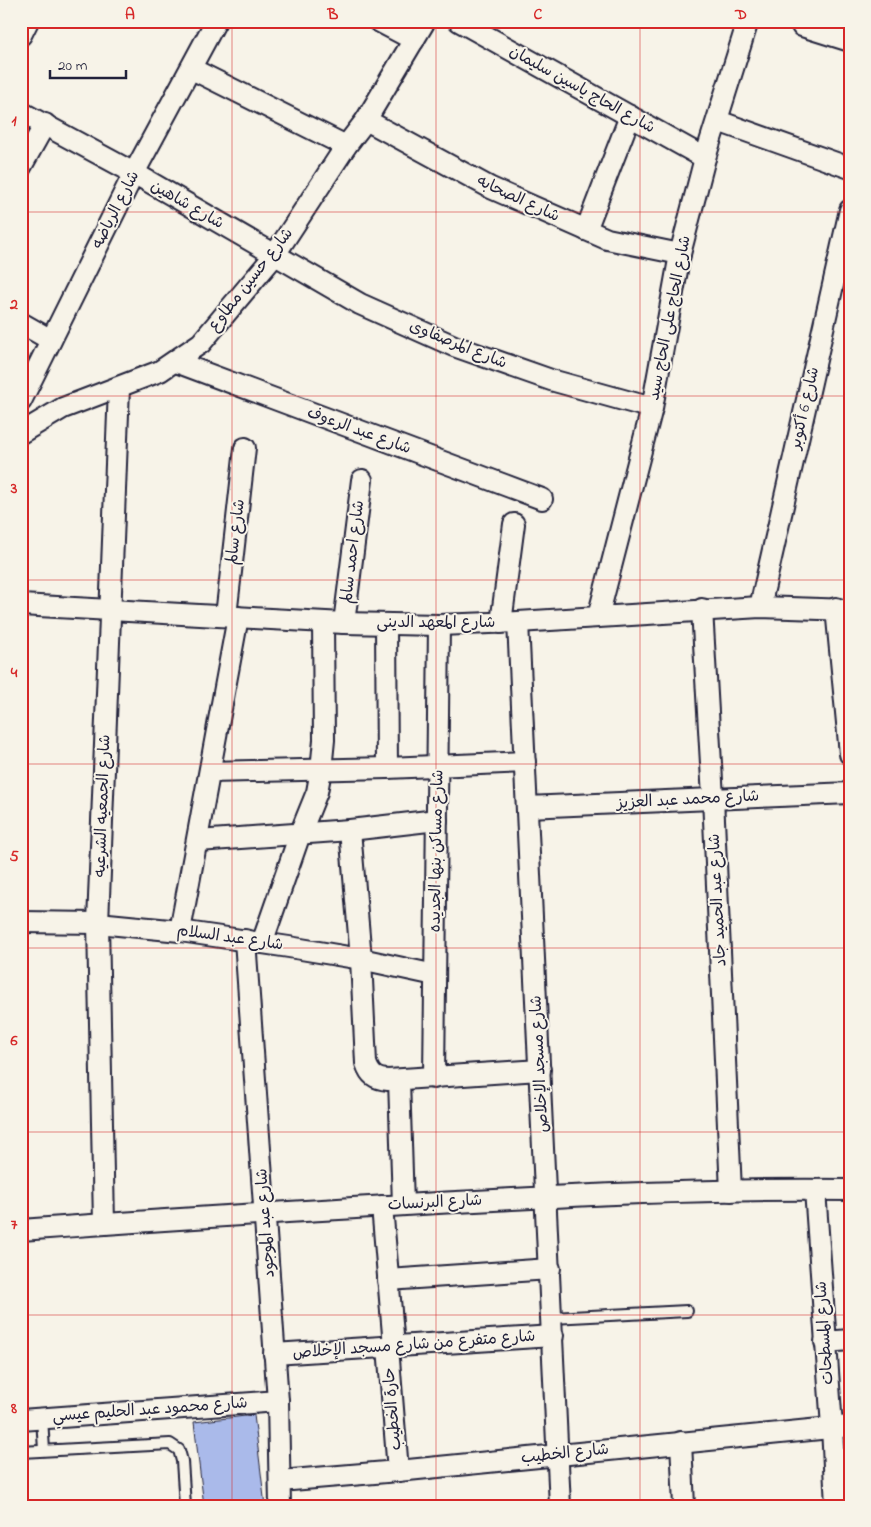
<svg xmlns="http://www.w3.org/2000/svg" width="871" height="1527" font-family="'Indie Flower','Playpen Sans Arabic',sans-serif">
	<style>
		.building { fill: #aabaea; stroke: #22223b }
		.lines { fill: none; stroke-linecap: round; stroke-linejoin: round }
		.lane-casing { stroke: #22223b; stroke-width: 14 }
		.street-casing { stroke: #22223b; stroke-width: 24 }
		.lane { stroke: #f7f3e8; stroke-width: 10 }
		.street { stroke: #f7f3e8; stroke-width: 20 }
		.grid { fill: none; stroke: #d62828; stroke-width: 1; stroke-opacity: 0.55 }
		.labels { text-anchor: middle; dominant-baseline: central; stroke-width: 4; stroke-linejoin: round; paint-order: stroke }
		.street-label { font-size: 16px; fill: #22223b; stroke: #f7f3e8 }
		.neatline { fill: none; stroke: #d62828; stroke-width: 2 }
		.grid-label { font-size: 16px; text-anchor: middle; font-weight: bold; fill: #d62828 }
	</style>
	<rect width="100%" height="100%" fill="#f7f3e8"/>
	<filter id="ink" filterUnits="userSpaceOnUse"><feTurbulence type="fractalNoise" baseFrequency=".02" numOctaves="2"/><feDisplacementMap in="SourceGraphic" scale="10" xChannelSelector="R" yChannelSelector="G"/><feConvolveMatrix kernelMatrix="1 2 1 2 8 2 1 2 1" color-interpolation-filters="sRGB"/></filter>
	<g filter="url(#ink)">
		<!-- building -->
		<path class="building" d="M254,1415L265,1506H204L194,1422Z"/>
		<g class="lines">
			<!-- lane casing -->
			<g class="lane-casing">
				<g id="lane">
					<path d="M552,1318L687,1311"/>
					<path d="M42,1418L44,1450"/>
					<path d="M21,1452L170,1444L179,1450L182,1461L185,1506"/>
				</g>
			</g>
			<!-- street casing -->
			<g class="street-casing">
				<g id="street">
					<path d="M378,21L414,40"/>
					<path d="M459,21L705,158"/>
					<path d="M802,26L850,41"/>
					<path d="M21,35L28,21"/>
					<path d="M192,69L346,146"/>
					<path d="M21,112L134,173L360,304L454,346L551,380L652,408"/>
					<path d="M366,120L491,188L607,239L680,254"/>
					<path d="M718,121L850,168"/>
					<path d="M21,167L45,124"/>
					<path d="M586,230L630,116"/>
					<path d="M21,323L51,340"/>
					<path d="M176,362L542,499"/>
					<path d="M21,401L134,173L216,21"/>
					<path d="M21,433L63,408L160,371L201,343L274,256L346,146L366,120L425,21"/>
					<path d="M21,605L344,623L439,625L518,622L760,607L850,610"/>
					<path d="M760,607L850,210"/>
					<path d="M836,608L850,754"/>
					<path d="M702,609L713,798L731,1191"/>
					<path d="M226,616L245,448"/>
					<path d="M598,617L652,408L680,254L705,158L748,21"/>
					<path d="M518,622L560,1506"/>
					<path d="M344,623L362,480"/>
					<path d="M501,623L514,524"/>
					<path d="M386,624L387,768"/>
					<path d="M210,772L387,768L525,762"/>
					<path d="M527,807L850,793"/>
					<path d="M350,830L361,959L366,1063C370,1075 375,1079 388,1080L540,1070"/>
					<path d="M198,841L350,830L437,820"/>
					<path d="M21,922L98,923L180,931L289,947L361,959L435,975"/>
					<path d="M180,931L238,617"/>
					<path d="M245,940L278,1401L280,1506"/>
					<path d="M262,943L300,834L317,792L321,770L324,740L323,622"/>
					<path d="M434,1078L439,625"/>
					<path d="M399,1080L403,1205"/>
					<path d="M815,1190L832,1427L836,1506"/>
					<path d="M382,1206L394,1346"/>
					<path d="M104,1224L98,923L119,388"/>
					<path d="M21,1230C154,1220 287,1212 421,1204C563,1196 707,1188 850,1190"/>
					<path d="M388,1280L550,1269"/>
					<path d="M825,1342L850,1340"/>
					<path d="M388,1347L398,1471"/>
					<path d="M274,1354L553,1336"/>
					<path d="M21,1420L278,1401"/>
					<path d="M681,1442L684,1506"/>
					<path d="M280,1481L398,1471L850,1426"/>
				</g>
			</g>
			<!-- lane -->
			<use href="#lane" class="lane"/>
			<!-- street -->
			<use href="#street" class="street"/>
		</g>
	</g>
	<!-- grid -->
	<path class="grid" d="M232,21V1506M436,21V1506M640,21V1506M21,212H850M21,396H850M21,580H850M21,764H850M21,948H850M21,1132H850M21,1315H850"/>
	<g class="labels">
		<!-- street labels -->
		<g class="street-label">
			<text transform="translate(582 90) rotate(29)">شارع الحاج ياسين سليمان</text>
			<text transform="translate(518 199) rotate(25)">شارع الصحابه</text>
			<text transform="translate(187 205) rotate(30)">شارع شاهين</text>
			<text transform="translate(116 210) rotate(-63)">شارع الرياضه</text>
			<text transform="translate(251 280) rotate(-52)">شارع حسين مطاوع</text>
			<text transform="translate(670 318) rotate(-79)">شارع الحاج على الحاج سيد</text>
			<text transform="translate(458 345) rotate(22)">شارع المرصفاوى</text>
			<text transform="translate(805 408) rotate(-77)">شارع 6 أكتوبر</text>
			<text transform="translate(359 431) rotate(20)">شارع عبد الرءوف</text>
			<text transform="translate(236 532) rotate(-83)">شارع سالم</text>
			<text transform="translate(353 552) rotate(-83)">شارع احمد سالم</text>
			<text x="436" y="623">شارع المعهد الدينى</text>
			<text transform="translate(688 800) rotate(-3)">شارع محمد عبد العزيز</text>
			<text transform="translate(103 806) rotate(-88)">شارع الجمعيه الشرعيه</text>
			<text transform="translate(437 851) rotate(-89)">شارع مساكن بنها الجديده</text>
			<text transform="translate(718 900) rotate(-93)">شارع عبد الحميد جاد</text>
			<text transform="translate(230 938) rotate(8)">شارع عبد السلام</text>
			<text transform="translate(540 1064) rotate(-93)">شارع مسجد الإخلاص</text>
			<text transform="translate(435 1203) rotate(-3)">شارع البرنسات</text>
			<text transform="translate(266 1223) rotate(-94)">شارع عبد الموجود</text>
			<text transform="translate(825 1333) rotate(-94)">شارع المسطحات</text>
			<text transform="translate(414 1345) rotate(-4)">شارع متفرع من شارع مسجد الإخلاص</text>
			<text transform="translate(393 1409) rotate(-95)">حارة الخطيب</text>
			<text transform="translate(150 1410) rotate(-4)">شارع محمود عبد الحليم عيسي</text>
			<text transform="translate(565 1454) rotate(-6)">شارع الخطيب</text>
		</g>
	</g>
	<!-- margin -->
	<rect width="871" height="1527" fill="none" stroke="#f7f3e8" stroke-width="55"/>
	<!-- scale -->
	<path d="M50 70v8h76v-8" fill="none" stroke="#22223b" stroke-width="2.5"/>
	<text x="58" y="70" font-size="15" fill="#22223b" stroke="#f7f3e8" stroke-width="4" paint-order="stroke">20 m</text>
	<rect x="28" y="28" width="816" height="1472" class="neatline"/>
	<g class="grid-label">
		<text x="130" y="19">A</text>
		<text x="333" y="19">B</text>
		<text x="538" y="19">C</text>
		<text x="741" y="19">D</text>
		<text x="14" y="125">1</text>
		<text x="14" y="309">2</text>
		<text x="14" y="493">3</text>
		<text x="14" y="677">4</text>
		<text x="14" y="861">5</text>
		<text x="14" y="1045">6</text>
		<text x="14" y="1229">7</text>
		<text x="14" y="1413">8</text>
	</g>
</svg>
